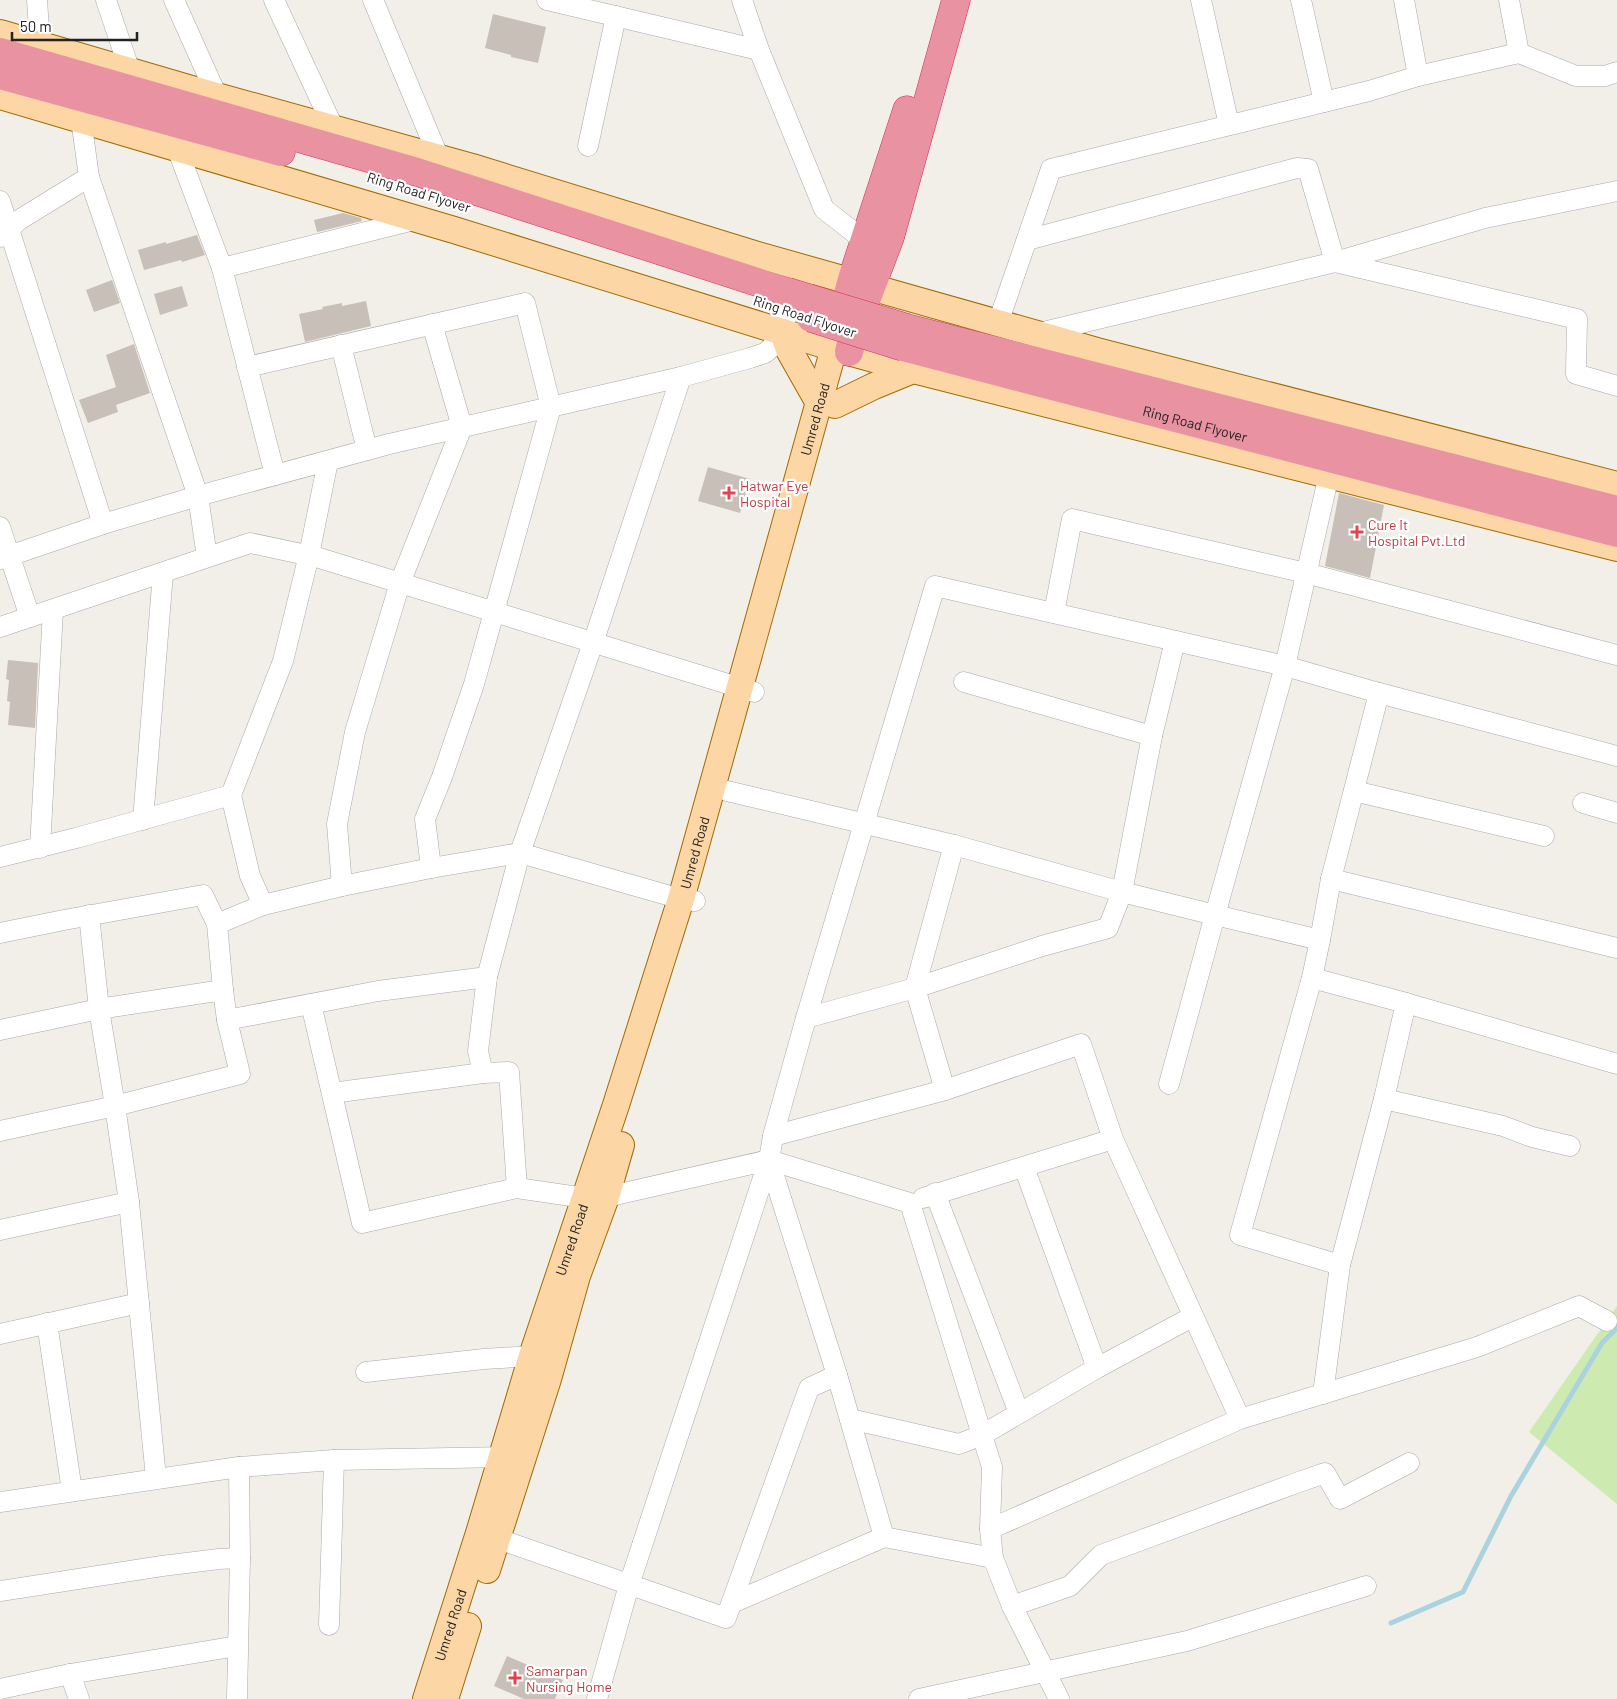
<svg xmlns="http://www.w3.org/2000/svg" width="1617" height="1699" font-family="Barlow,sans-serif">
	<style>
		.grass { fill: #cdebb0 }
		.lines { fill: none; stroke-linecap: round; stroke-linejoin: round }
		.stream { stroke: #aad3df; stroke-width: 5 }
		.building { fill: #c7bfb8 }
		.minor-casing { stroke: #a9a9a9; stroke-width: 21 }
		.major-casing { stroke: #a06b00; stroke-width: 28 }
		.highway-casing { stroke: #dc2a67; stroke-width: 29 }
		.minor { stroke: #fff; stroke-width: 20 }
		.major { stroke: #fcd6a4; stroke-width: 26 }
		.highway { stroke: #e892a2; stroke-width: 28 }
		.highway-bridge-casing { stroke: #dc2a67; stroke-width: 29; stroke-linecap: butt }
		.highway-bridge { stroke: #e892a2; stroke-width: 28 }
		.health-dot { fill: #e0444e; stroke: #fff; stroke-width: 2 }
		.labels { text-anchor: middle; dominant-baseline: central; stroke-width: 4.5; stroke-linejoin: round; paint-order: stroke }
		.street-label { font-size: 14px; fill: #222; stroke: #fff }
		.health-label { font-size: 14px; fill: #be3a42; stroke: #fff; text-anchor: start }
	</style>
	<rect width="100%" height="100%" fill="#f2efe9"/>
	<!-- grass -->
	<path class="grass" d="M1617,1306V1504L1529,1432Z"/>
	<g class="lines">
		<!-- stream -->
		<path class="stream" d="M1391,1623L1463,1592L1511,1496L1602,1343L1617,1328"/>
	</g>
	<!-- building -->
	<g class="building">
		<path d="M493,14L546,27L538,63L511,57V55L485,48Z"/>
		<path d="M343,213L361,218L362,221L317,232L314,220Z"/>
		<path d="M197,235L205,255L182,262L181,260L144,270L138,250L166,242V244Z"/>
		<path d="M112,280L120,303L94,312L86,290Z"/>
		<path d="M182,286L188,306L160,315L154,294Z"/>
		<path d="M366,301L371,326L305,342L299,314L323,309L322,307L342,303V306Z"/>
		<path d="M134,344L150,393L116,405L118,412L88,423L79,400L116,387L106,355Z"/>
		<path d="M708,467L750,479L740,513L698,501Z"/>
		<path d="M1339,493L1384,505L1370,578L1325,566Z"/>
		<path d="M8,660L38,663L35,728L8,725L10,702L7,701L9,680L6,679Z"/>
		<path d="M507,1656L563,1680L555,1699H524L494,1686Z"/>
	</g>
	<g class="lines">
		<!-- minor casing -->
		<g class="minor-casing">
			<g id="minor">
				<path d="M37,0L40,44"/>
				<path d="M106,0L130,71"/>
				<path d="M174,0L217,96"/>
				<path d="M274,0L334,129"/>
				<path d="M373,0L439,158"/>
				<path d="M547,0L759,50"/>
				<path d="M742,0L759,50L824,209L865,241"/>
				<path d="M1201,0L1229,125"/>
				<path d="M1301,0L1324,102"/>
				<path d="M1404,0L1418,76"/>
				<path d="M1509,0L1519,53"/>
				<path d="M588,146L616,16"/>
				<path d="M177,148L222,268L275,475"/>
				<path d="M89,177L198,496L207,557"/>
				<path d="M0,201L103,524"/>
				<path d="M0,237L19,220L89,177L81,119"/>
				<path d="M1027,240L1297,168L1308,169L1335,262L1577,319L1576,374L1617,386"/>
				<path d="M222,268L418,219"/>
				<path d="M998,323L1051,169L1369,91L1418,76L1519,53L1576,76H1605L1617,72"/>
				<path d="M1035,334L1335,262L1485,218L1617,191"/>
				<path d="M341,345L367,450"/>
				<path d="M247,367L525,303L551,407L474,684L442,777L425,819L431,868"/>
				<path d="M0,527L30,617"/>
				<path d="M0,559L103,524L198,496L389,444L681,377L750,358L765,353L772,347L803,283"/>
				<path d="M1054,613L1072,519L1306,573L1617,655"/>
				<path d="M0,627L250,543L316,557L754,692"/>
				<path d="M964,682L1152,736"/>
				<path d="M1379,693L1617,756"/>
				<path d="M727,791L954,845L1122,892L1215,915L1285,666L1379,693L1331,879L1320,940"/>
				<path d="M1354,791L1544,836"/>
				<path d="M231,795L283,661L309,555L328,461"/>
				<path d="M1583,803L1617,813"/>
				<path d="M143,820L163,573"/>
				<path d="M40,848L53,610"/>
				<path d="M0,857L76,838L231,795L250,876L263,905L342,886L431,868L520,853L681,899L695,901"/>
				<path d="M1331,879L1617,948"/>
				<path d="M342,886L337,824L355,732L400,583L462,427L432,324"/>
				<path d="M89,915L99,1009L115,1106L240,1074L227,1020"/>
				<path d="M0,933L64,920L203,895L217,924"/>
				<path d="M487,977L478,1051L483,1073L509,1072L517,1188"/>
				<path d="M1312,978L1240,1235L1340,1265"/>
				<path d="M223,990L217,924L263,905"/>
				<path d="M1406,1003L1617,1064"/>
				<path d="M311,1004L362,1223L517,1188L585,1198L606,1197L769,1160L910,1203L992,1467L990,1529L993,1558L1012,1606L1059,1699"/>
				<path d="M806,1018L915,988L1042,946L1108,928L1122,892L1152,736L1175,641"/>
				<path d="M0,1030L99,1009L223,990L227,1020L378,991L487,977L520,853L593,643L681,377"/>
				<path d="M1169,1084L1215,915L1320,940L1312,978L1406,1003L1384,1099L1340,1265L1323,1394"/>
				<path d="M945,1090L915,988L954,845"/>
				<path d="M332,1093L483,1073"/>
				<path d="M1384,1099L1503,1126L1532,1137L1570,1146"/>
				<path d="M0,1131L115,1106L129,1202L156,1478"/>
				<path d="M773,1136L945,1090L1081,1044L1113,1139L1240,1419L990,1529"/>
				<path d="M1024,1167L1097,1368"/>
				<path d="M935,1193L1019,1413"/>
				<path d="M923,1198L1113,1139"/>
				<path d="M0,1230L129,1202"/>
				<path d="M47,1323L72,1491"/>
				<path d="M0,1334L139,1303"/>
				<path d="M366,1372L484,1359L532,1356"/>
				<path d="M850,1419L959,1444L982,1435L1097,1368L1192,1317"/>
				<path d="M1240,1419L1477,1347L1579,1306L1607,1321"/>
				<path d="M239,1467L334,1460L514,1457"/>
				<path d="M0,1502L239,1467L240,1558L237,1699"/>
				<path d="M484,1534L726,1618L809,1388L837,1375L769,1160"/>
				<path d="M884,1537L993,1558"/>
				<path d="M0,1591L162,1566L219,1559L240,1558"/>
				<path d="M732,1603L884,1537L837,1375"/>
				<path d="M1012,1606L1070,1586L1101,1555L1299,1482L1325,1473L1340,1499L1409,1463"/>
				<path d="M329,1625L334,1460"/>
				<path d="M70,1674L79,1699"/>
				<path d="M0,1689L70,1674L237,1646"/>
				<path d="M597,1699L629,1585L769,1160L773,1136L806,1018L935,586L1285,666L1329,475"/>
				<path d="M919,1699L1187,1641L1366,1586"/>
			</g>
		</g>
		<!-- major casing -->
		<g class="major-casing">
			<g id="major">
				<path d="M0,33L188,88L472,167L754,254L1097,351L1617,485"/>
				<path d="M0,96L454,230L834,348L913,370L1617,548"/>
				<path d="M783,332L789,350L819,403"/>
				<path d="M835,405L874,386L913,370"/>
				<path d="M487,1570L548,1379L577,1276L606,1197L621,1145"/>
				<path id="s1" d="M426,1699L479,1533L532,1356L616,1105L681,899L834,348"/>
				<path d="M445,1699L468,1626"/>
			</g>
		</g>
		<!-- highway casing -->
		<g class="highway-casing">
			<g id="highway">
				<path d="M0,52L417,172L788,292"/>
				<path d="M0,75L281,152"/>
				<path d="M839,327L853,276L907,110"/>
				<path d="M907,328L1617,510"/>
				<path id="s2" d="M903,347L1617,533"/>
				<path d="M849,352L854,332L890,237L956,0"/>
			</g>
		</g>
		<!-- minor -->
		<use href="#minor" class="minor"/>
		<!-- major -->
		<use href="#major" class="major"/>
		<!-- highway -->
		<use href="#highway" class="highway"/>
		<!-- highway-bridge casing -->
		<g class="highway-bridge-casing">
			<g id="highway-bridge">
				<path d="M788,292L907,328"/>
				<path d="M811,318L903,347"/>
			</g>
		</g>
		<!-- highway-bridge -->
		<use href="#highway-bridge" class="highway-bridge"/>
	</g>
	<!-- markers -->
	<g class="health-dot">
		<path d="M726.5 485.5h5v5h5v5h-5v5h-5v-5h-5v-5h5z"/>
		<path d="M1354.5 524.5h5v5h5v5h-5v5h-5v-5h-5v-5h5z"/>
		<path d="M512.5 1670.5h5v5h5v5h-5v5h-5v-5h-5v-5h5z"/>
	</g>
	<g class="labels">
		<!-- street labels -->
		<g class="street-label">
			<text transform="translate(419 192) rotate(17)">Ring Road Flyover</text>
			<text transform="translate(805 316) rotate(18)">Ring Road Flyover</text>
			<text stroke="none"><textPath href="#s1" startOffset="1338">Umred Road</textPath></text>
			<text stroke="none"><textPath href="#s2" startOffset="302">Ring Road Flyover</textPath></text>
			<text stroke="none"><textPath href="#s1" startOffset="888">Umred Road</textPath></text>
			<text stroke="none"><textPath href="#s1" startOffset="482">Umred Road</textPath></text>
			<text stroke="none"><textPath href="#s1" startOffset="78">Umred Road</textPath></text>
		</g>
		<!-- health labels -->
		<g class="health-label">
			<text x="740" y="485">Hatwar Eye<tspan x="740" dy="16">Hospital</tspan></text>
			<text x="1368" y="524">Cure It<tspan x="1368" dy="16">Hospital Pvt.Ltd</tspan></text>
			<text x="526" y="1670">Samarpan<tspan x="526" dy="16">Nursing Home</tspan></text>
		</g>
	</g>
	<!-- scale -->
	<path d="M12 32v8h125v-8" fill="none" stroke="#222222" stroke-width="2.5"/>
	<text x="20" y="32" font-size="15" fill="#222222" stroke="#ffffff" stroke-width="4" paint-order="stroke">50 m</text>
</svg>
